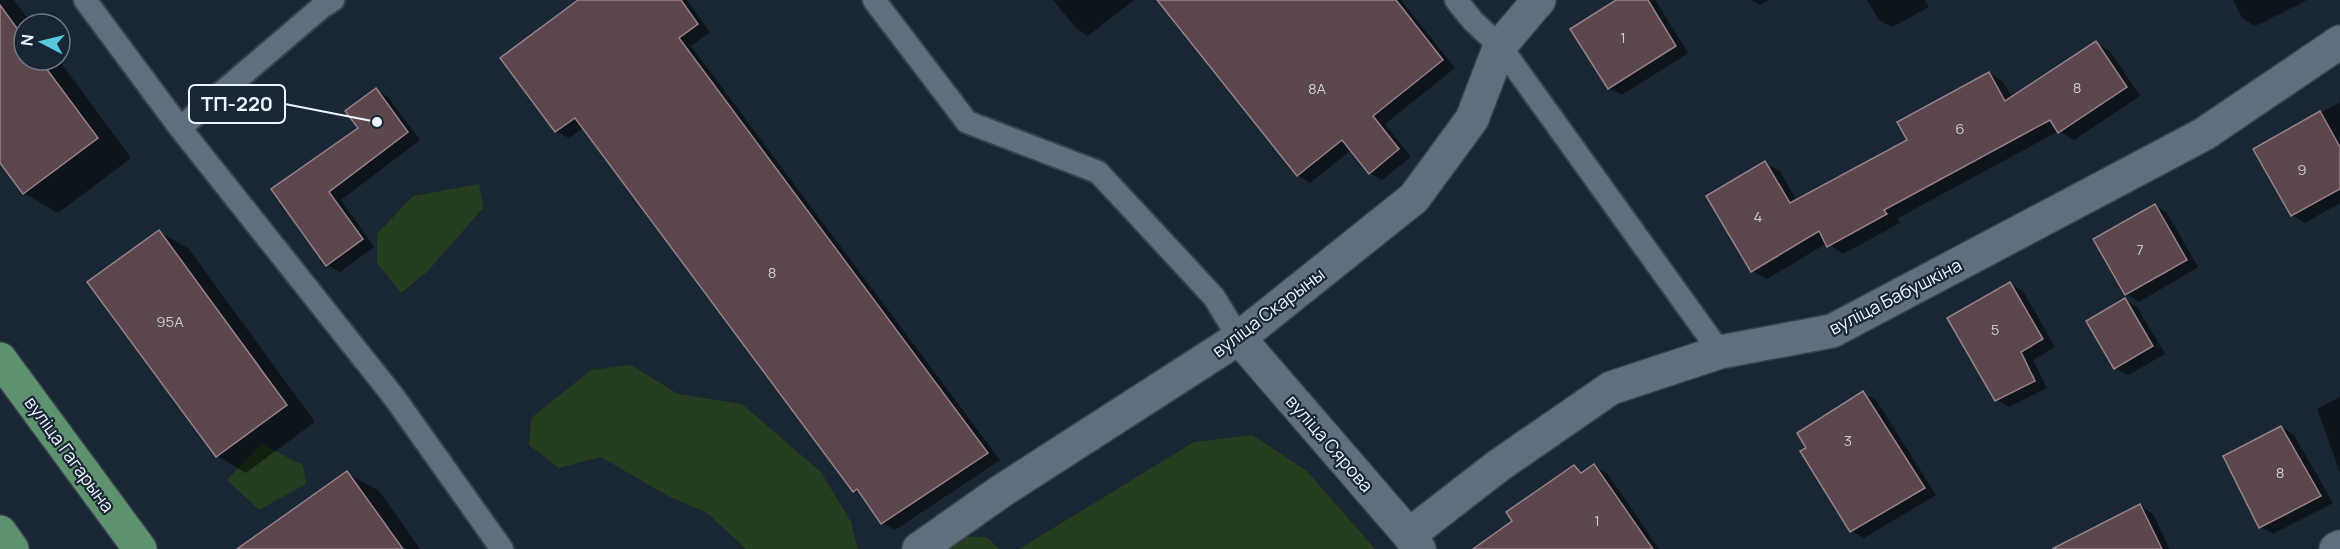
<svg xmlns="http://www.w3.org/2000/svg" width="2340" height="549" font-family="Manrope,sans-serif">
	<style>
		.green { fill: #253e20 }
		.shadow { fill: #0007 }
		.building { fill: #5c474d; stroke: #988188; stroke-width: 1.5 }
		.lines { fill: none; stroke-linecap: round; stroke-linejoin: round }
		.service-casing { stroke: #37424c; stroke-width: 26 }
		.minor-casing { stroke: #37424c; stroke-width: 36 }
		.primary-casing { stroke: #37424c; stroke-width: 36 }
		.service { stroke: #606f7e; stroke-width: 22 }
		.minor { stroke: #606f7e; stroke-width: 33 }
		.primary { stroke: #5f9370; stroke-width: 33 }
		.labels { text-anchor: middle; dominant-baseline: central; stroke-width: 4.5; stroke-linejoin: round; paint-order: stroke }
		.number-label { font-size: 15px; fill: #c9cad2 }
		.street-label { font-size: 18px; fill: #edf6ff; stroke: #192633 }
		.leader { fill: none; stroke: #edf6ff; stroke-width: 2 }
		.callout-dot { fill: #edf6ff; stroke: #192633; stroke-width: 2 }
		.callout { fill: #192633; stroke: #edf6ff; stroke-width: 2 }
		.callout-label { font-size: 20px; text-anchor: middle; font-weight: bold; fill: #edf6ff }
	</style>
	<rect width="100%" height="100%" fill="#192633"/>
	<!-- green -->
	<g class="green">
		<path d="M479,184L483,208L428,271L401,293L377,263V234L413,196Z"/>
		<path d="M631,365L678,394L742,404L821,472L851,522L858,549H746L707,513L668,496L601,457L559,468L529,445L531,418L591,370Z"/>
		<path d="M1252,435L1307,471L1375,549H1019L1194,442Z"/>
		<path d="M261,444L303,465L306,484L259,510L227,480Z"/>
		<path d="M952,536L986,537L1000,549H935Z"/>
	</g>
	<!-- shadow -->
	<g class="shadow">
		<path d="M0,0H14L32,24H24V60H59L131,158L58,213L24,193L0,160Z"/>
		<path d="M580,0H687L710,32L691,46L1000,460L895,530L882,523L863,496L854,490L584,127L569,138L556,131Z"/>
		<path d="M1053,0H1134L1088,36L1076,28Z"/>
		<path d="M1159,0H1401L1455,68L1385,124L1411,157L1382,180L1370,173L1351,150L1310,183L1298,175Z"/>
		<path d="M1619,0H1655L1688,53L1622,95L1609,88Z"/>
		<path d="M1752,0H1769L1760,5Z"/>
		<path d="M1867,0H1925L1929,7L1892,27L1879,20Z"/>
		<path d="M2233,0H2307L2255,26L2242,18Z"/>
		<path d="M2096,43L2110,51L2140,96L2074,140L2059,131L1898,218L1900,223L1843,254L1827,243L1767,279L1752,271L1765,163L1780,171L1797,201L1909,141L1989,73L2003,82L2012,98Z"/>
		<path d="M376,90L388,97L420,140L341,200L374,247L340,272L327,265L273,189L360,128Z"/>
		<path d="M2340,102V203L2305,223L2292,215L2256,149Z"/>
		<path d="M2155,205L2167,213L2198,267L2139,302L2126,294Z"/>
		<path d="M159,232L188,248L315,422L246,473L217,456Z"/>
		<path d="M2010,283L2023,291L2055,347L2033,360L2047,388L2009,407L1997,400Z"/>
		<path d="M2125,300L2137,307L2165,354L2128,375L2115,368Z"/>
		<path d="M1863,393L1876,400L1936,495L1864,538L1851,531Z"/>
		<path d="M2340,397V472L2317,409Z"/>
		<path d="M2281,427L2294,435L2333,503L2273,534L2261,527Z"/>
		<path d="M1594,466L1607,473L1659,549H1516L1574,467L1584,472Z"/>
		<path d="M347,473L379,491L420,549H281Z"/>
		<path d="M2140,506L2153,514L2170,549H2092Z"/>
	</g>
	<!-- building -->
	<g class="building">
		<path d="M578,0H681L698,24L679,38L988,453L881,524L857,489L853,492L575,118L555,132L500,58Z"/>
		<path d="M1157,0H1396L1443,60L1373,116L1399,149L1369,174L1342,140L1297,176Z"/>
		<path d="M1616,0H1648L1676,46L1608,89L1570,29Z"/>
		<path d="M0,5L24,38V60H40L98,138L23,194L0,163Z"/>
		<path d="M2096,41L2127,87L2058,133L2050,120L1884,210L1887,214L1827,247L1819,231L1751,272L1706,196L1765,161L1790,203L1907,140L1897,122L1989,72L2005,101Z"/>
		<path d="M376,88L408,132L329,192L363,239L326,266L271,189L358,128L345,111Z"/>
		<path d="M2320,111L2340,147V189L2291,216L2253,149Z"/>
		<path d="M2155,204L2187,260L2125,295L2093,239Z"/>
		<path d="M159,230L287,405L216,457L87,282Z"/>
		<path d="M2010,282L2043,339L2021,352L2035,381L1995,401L1947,318Z"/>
		<path d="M2125,298L2153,346L2114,369L2086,321Z"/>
		<path d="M1863,391L1925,488L1850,532L1800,451L1806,448L1797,433Z"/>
		<path d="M2281,426L2321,496L2259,528L2223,456Z"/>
		<path d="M1594,464L1653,549H1473L1512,521L1506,512L1574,465L1581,473Z"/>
		<path d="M347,471L403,549H237Z"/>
		<path d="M2140,504L2162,549H2052Z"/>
	</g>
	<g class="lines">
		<!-- service casing -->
		<g class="service-casing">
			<g id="service">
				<path d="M85,0L180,128L394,397L502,549"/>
				<path d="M874,0L967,122L1098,172L1214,297L1239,338"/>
				<path d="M1456,0L1473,21L1500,46L1720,352"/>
				<path d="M180,128L323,6L333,0"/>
			</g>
		</g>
		<!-- minor casing -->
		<g class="minor-casing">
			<g id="minor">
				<path d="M1239,338L1409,535L1419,549"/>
				<path d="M1409,535L1498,466L1611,388L1720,352L1832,331L2204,134L2340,42"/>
				<path d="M919,549L1000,492L1239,338L1414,198L1472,119L1500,46L1539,0"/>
				<path d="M2336,549L2340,547"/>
			</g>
		</g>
		<!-- primary casing -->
		<g class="primary-casing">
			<g id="primary">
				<path d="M0,359L140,549"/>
				<path d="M0,532L12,549"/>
			</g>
		</g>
		<!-- service -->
		<use href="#service" class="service"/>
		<!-- minor -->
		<use href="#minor" class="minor"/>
		<!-- primary -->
		<use href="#primary" class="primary"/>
	</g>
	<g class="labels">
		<!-- number labels -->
		<g class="number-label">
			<text x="1623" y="37">1</text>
			<text x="2077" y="87">8</text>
			<text x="1317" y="88">8А</text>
			<text x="1960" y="128">6</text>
			<text x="2302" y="169">9</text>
			<text x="1758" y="216">4</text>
			<text x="2140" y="249">7</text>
			<text x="772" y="272">8</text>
			<text x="170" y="321">95А</text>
			<text x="1995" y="329">5</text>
			<text x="1848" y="440">3</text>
			<text x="2280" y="472">8</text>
			<text x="1597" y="520">1</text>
		</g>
		<!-- street labels -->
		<g class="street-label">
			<text transform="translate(1895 296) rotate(-27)">вуліца Бабушкіна</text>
			<text transform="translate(1268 312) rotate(-37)">вуліца Скарыны</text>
			<text transform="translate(1330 443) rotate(49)">вуліца Сярова</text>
			<text transform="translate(70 454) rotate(54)">вуліца Гагарына</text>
		</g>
	</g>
	<!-- callouts -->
	<path class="leader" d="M377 122L285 104"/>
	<circle class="callout-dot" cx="377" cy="122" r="6"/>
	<rect class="callout" x="189" y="85" width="96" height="38" rx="6"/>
	<g class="callout-label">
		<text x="237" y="111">ТП-220</text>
	</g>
	<!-- north arrow -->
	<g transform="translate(42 42) rotate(277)"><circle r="28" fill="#192633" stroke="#6e7985" stroke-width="1.5"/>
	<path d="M0-4.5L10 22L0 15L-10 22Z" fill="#56c9e0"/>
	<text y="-9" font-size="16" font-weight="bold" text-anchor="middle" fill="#edf6ff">N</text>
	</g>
</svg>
